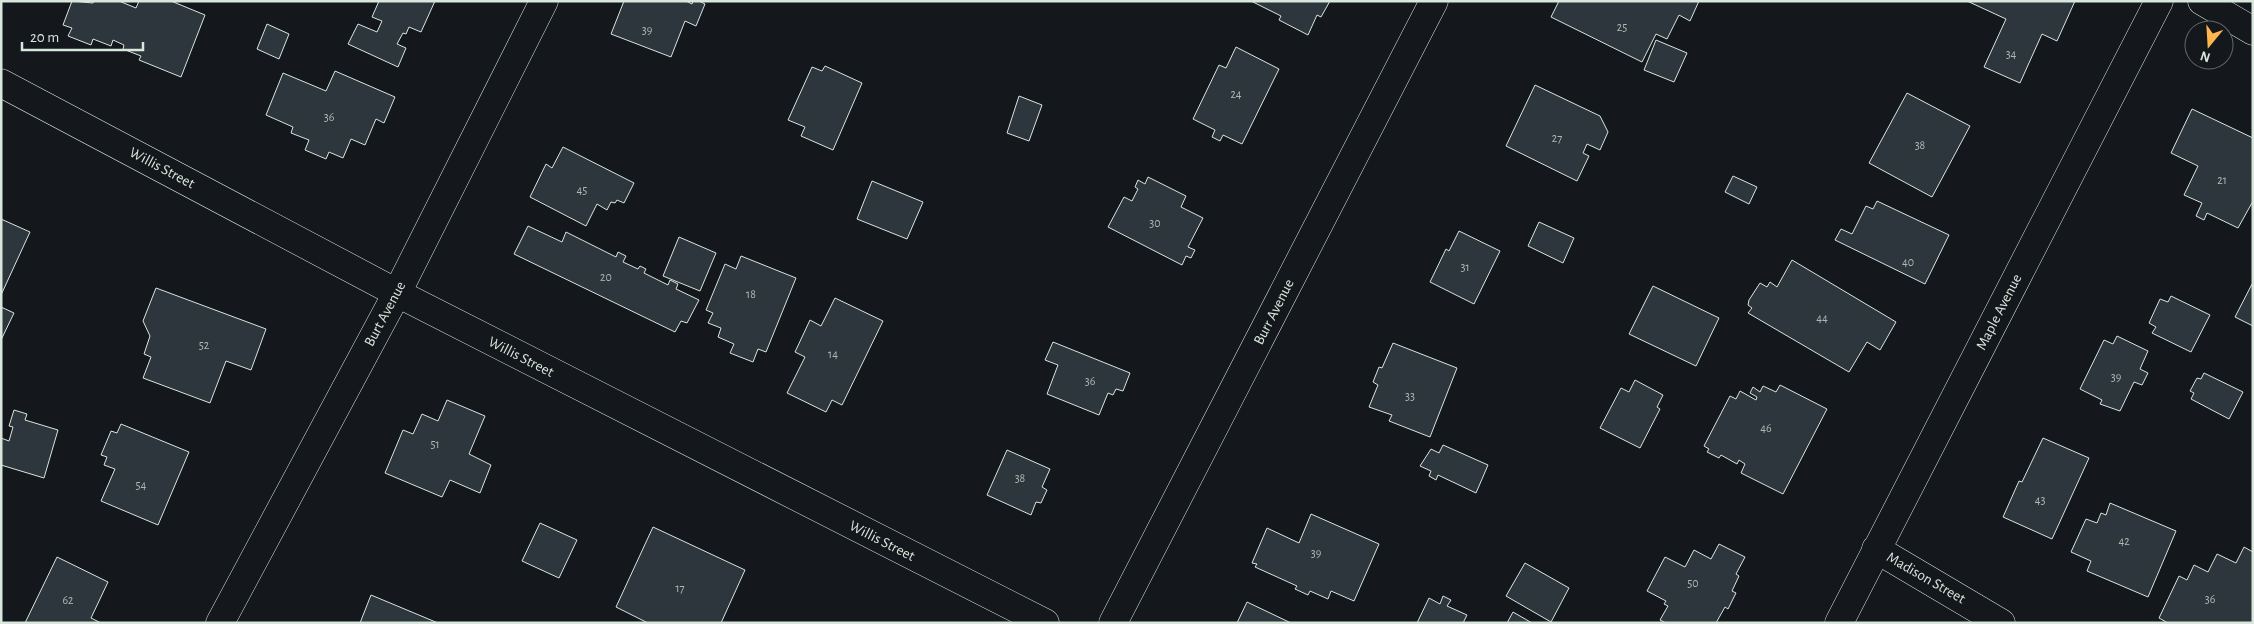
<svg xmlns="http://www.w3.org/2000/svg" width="2254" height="624" font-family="'Alegreya Sans',sans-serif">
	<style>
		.building { fill: #2c363c; stroke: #d8e6dc }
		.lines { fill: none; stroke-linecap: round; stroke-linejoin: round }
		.minor-casing { stroke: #d8e6dc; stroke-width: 29 }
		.minor { stroke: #14181c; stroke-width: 28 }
		.labels { text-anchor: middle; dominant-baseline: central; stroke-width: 4; stroke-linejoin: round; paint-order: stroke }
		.number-label { font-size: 12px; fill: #adbab4 }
		.street-label { font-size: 15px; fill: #d8e6dc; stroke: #14181c }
	</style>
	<rect width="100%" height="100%" fill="#14181c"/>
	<!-- building -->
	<g class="building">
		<path d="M72,1L93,3L94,1H119L136,8L139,1H171L205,15L181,77L139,60L141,56L123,49L124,45L113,40L111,46L93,39L91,45L68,36L72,28L63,25Z"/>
		<path d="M379,1H435L421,32L409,27L406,34L403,33L397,44L406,48L398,67L348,44L358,24L377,32L382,21L372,17Z"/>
		<path d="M624,1H686L692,4L693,1H699L705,4L696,26L685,21L671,57L611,34Z"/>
		<path d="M1251,1H1330L1321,17L1317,15L1308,35L1279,20L1281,16Z"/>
		<path d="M1559,1H1699L1690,21L1679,15L1667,39L1656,34L1642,62L1551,17Z"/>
		<path d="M1967,1H2075L2057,41L2042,34L2020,83L1984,67L2006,19Z"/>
		<path d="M267,24L289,34L279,59L257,49Z"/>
		<path d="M1656,40L1687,53L1674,82L1644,70Z"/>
		<path d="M1236,47L1279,69L1242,144L1223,135L1220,141L1212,137L1215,130L1193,119L1219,65L1226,68Z"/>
		<path d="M825,66L862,83L833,150L801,136L805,127L788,120L812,67L822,71Z"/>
		<path d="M335,71L395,97L384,123L376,119L365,145L351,139L343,158L329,152L326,159L305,150L309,140L291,133L293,127L266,115L283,73L326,91Z"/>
		<path d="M1535,85L1600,116L1608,132L1600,150L1587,144L1583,153L1589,156L1577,181L1506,146Z"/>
		<path d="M1907,93L1970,126L1932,197L1869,163Z"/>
		<path d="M1019,96L1042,105L1029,141L1007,133Z"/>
		<path d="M2192,109L2253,138V201L2238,228L2207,213L2204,220L2196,216L2202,203L2184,195L2198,166L2171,153Z"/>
		<path d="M563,147L634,183L624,203L617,200L615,203L611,202L607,210L597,204L586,226L530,197L546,164L552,168Z"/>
		<path d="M1733,176L1757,187L1749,204L1725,192Z"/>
		<path d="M1148,177L1186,196L1181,207L1203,218L1188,247L1195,250L1191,258L1186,256L1182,265L1108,227L1124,197L1132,201L1138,189L1135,187L1138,180L1145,184Z"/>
		<path d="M872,181L923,202L907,239L857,219Z"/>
		<path d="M1877,201L1949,235L1925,284L1835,240L1841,229L1852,234L1866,206L1873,209Z"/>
		<path d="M1,219L30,232L1,295Z"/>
		<path d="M1539,222L1574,238L1563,263L1528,246Z"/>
		<path d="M528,226L562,242L566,232L616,257L618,252L626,256L623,262L638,269L640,266L646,269L644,273L668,285L670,280L678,284L676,289L699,300L687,323L681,321L675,332L514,254Z"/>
		<path d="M1459,231L1500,251L1474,304L1430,282L1446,249L1449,251Z"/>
		<path d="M679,237L716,253L700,291L663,276Z"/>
		<path d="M741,256L796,278L766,352L758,349L753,362L730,353L734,344L718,337L721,328L708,323L713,313L706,310L725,264L736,269Z"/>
		<path d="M1792,260L1896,322L1880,350L1867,342L1849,372L1748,313L1752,308L1748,305L1749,300L1760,283L1767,287L1770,282L1777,287Z"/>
		<path d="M2252,284H2253V326L2235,317Z"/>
		<path d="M1653,286L1719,318L1696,366L1629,334Z"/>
		<path d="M156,288L266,329L251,370L226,361L210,403L143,378L151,357L144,354L150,336L143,321Z"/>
		<path d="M2171,296L2210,315L2191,352L2152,333L2156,327L2149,323L2160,299L2168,302Z"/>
		<path d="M835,298L883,321L842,405L832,400L826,412L787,393L805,357L795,352L810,320L821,326Z"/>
		<path d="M1,307L14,313L1,340Z"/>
		<path d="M2117,336L2148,351L2140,369L2148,373L2142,385L2134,382L2120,411L2100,404L2102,400L2080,389L2104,340L2113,344Z"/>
		<path d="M1053,342L1130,373L1123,391L1116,389L1113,395L1108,393L1099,415L1047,394L1058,365L1045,360Z"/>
		<path d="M1393,343L1457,368L1430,437L1389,421L1392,415L1369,407L1378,385L1373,382L1379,367L1382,368Z"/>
		<path d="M2204,373L2243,392L2229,419L2191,399L2194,393L2190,391L2197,378L2201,379Z"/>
		<path d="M1635,380L1663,395L1657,407L1660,409L1640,448L1600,428L1621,388L1629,392Z"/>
		<path d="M1780,385L1827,409L1783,494L1741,473L1745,464L1739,460L1737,464L1721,455L1719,458L1707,452L1709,449L1704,446L1730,396L1736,399L1740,391L1756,400L1757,397L1750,393L1753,387L1760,392L1763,386L1776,392Z"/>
		<path d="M447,400L485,416L469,454L491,465L480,493L450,480L442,497L385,473L403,430L413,434L422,414L438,421Z"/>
		<path d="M14,410L27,414L25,420L58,430L44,478L1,465V438L9,441L13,427L9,426Z"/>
		<path d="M121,424L189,452L158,525L101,501L115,469L104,465L107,457L101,455L111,431L117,433Z"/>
		<path d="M2043,438L2089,458L2052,539L2003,517L2019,481L2022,482Z"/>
		<path d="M1443,445L1488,465L1476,493L1438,475L1436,480L1429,476L1431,471L1420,466L1431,449L1439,453Z"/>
		<path d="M1007,450L1050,469L1042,487L1047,490L1041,503L1036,502L1031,515L987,495Z"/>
		<path d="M2110,503L2176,531L2148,597L2087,571L2091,561L2071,552L2086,519L2097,523L2101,513L2106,515Z"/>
		<path d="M1311,514L1379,544L1354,601L1331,591L1328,599L1310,591L1308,595L1295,589L1297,586L1255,567L1257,564L1252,563L1267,528L1299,543Z"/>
		<path d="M540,523L577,540L559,578L522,561Z"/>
		<path d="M653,527L745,570L721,623H648L616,607Z"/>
		<path d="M1719,544L1745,557L1736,574L1739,576L1732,591L1736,593L1728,609L1725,607L1716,623H1666L1660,620L1668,606L1664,604L1666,601L1647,591L1665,557L1685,567L1694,550L1711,559Z"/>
		<path d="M2244,547L2253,552V623H2168L2159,618L2179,576L2187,580L2194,565L2208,572L2217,554L2236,563Z"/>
		<path d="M57,557L108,582L91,618L101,623H25Z"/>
		<path d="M1525,563L1569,588L1551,622L1506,596Z"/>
		<path d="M371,595L438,623H360Z"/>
		<path d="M1443,596L1451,600L1447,606L1467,615L1463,623H1417L1429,598L1440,604Z"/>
		<path d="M1247,602L1291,623H1237Z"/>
		<path d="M1513,612L1532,623H1507Z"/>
	</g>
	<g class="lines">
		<!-- minor casing -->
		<g class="minor-casing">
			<g id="minor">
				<path d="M2202,1L2253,31"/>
				<path d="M1,83L397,293L1045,623"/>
				<path d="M1876,549L2001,623"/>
				<path d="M220,623L397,293L544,1"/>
				<path d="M1113,623L1434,1"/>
				<path d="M1839,623L2159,1"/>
			</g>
		</g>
		<!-- minor -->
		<use href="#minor" class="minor"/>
	</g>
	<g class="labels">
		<!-- number labels -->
		<g class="number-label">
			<text x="1622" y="27">25</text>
			<text x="647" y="30">39</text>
			<text x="2011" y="54">34</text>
			<text x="1236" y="94">24</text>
			<text x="329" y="117">36</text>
			<text x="1557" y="138">27</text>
			<text x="1920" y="145">38</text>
			<text x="2222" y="180">21</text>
			<text x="582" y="190">45</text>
			<text x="1155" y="223">30</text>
			<text x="1908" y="262">40</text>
			<text x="1465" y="267">31</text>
			<text x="606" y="277">20</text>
			<text x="751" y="294">18</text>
			<text x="1822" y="318">44</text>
			<text x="204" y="345">52</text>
			<text x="833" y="354">14</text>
			<text x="2116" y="377">39</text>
			<text x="1090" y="381">36</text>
			<text x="1410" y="396">33</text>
			<text x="1766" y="428">46</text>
			<text x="435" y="444">51</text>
			<text x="1020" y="478">38</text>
			<text x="141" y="485">54</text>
			<text x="2040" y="500">43</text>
			<text x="2124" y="541">42</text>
			<text x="1316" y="553">39</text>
			<text x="1693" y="583">50</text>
			<text x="680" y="588">17</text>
			<text x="2210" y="599">36</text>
			<text x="68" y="600">62</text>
		</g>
		<!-- street labels -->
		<g class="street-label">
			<text transform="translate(162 168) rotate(28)">Willis Street</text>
			<text transform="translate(1274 312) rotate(-63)">Burr Avenue</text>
			<text transform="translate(1999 312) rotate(-63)">Maple Avenue</text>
			<text transform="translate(385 314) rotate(-62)">Burt Avenue</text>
			<text transform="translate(521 357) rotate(27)">Willis Street</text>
			<text transform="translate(882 541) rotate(27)">Willis Street</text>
			<text transform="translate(1926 578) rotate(30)">Madison Street</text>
		</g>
	</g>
	<!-- border -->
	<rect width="2254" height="624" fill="none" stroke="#d8e6dc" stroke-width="5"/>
	<!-- north arrow -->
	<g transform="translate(2209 45) rotate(198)"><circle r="24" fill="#14181c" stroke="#626a69"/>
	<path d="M0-4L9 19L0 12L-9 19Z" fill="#ffb74d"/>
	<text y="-8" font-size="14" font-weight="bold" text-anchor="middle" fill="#d8e6dc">N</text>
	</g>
	<!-- scale -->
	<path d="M22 42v8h121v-8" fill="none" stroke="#d8e6dc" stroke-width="2.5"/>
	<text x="30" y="42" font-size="15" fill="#d8e6dc" stroke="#14181c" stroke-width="4" paint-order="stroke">20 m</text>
</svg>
